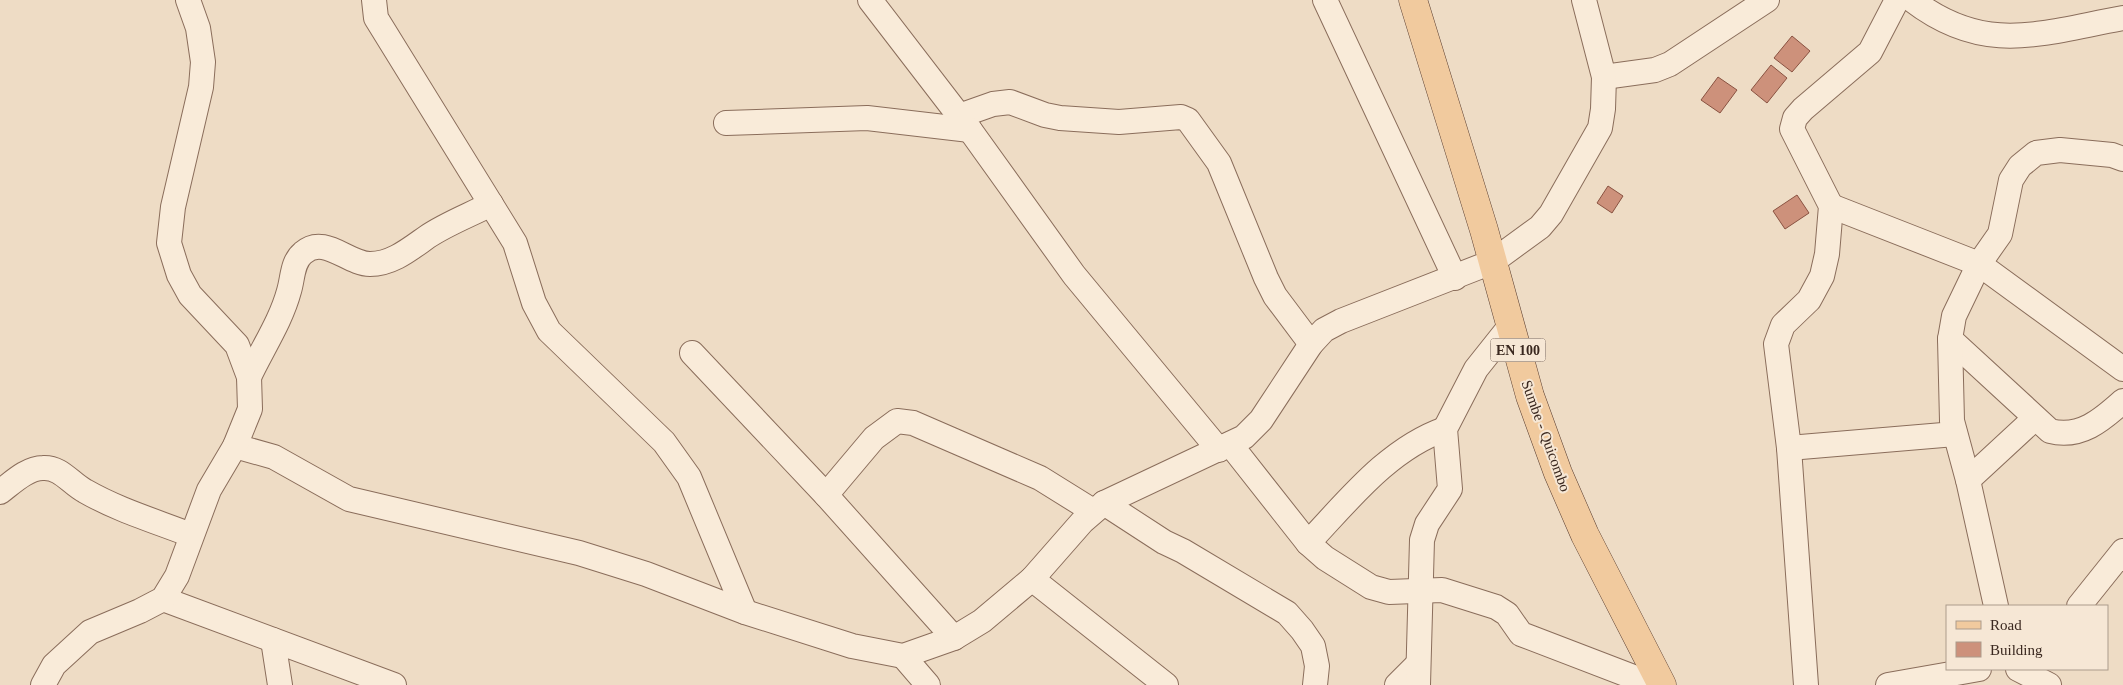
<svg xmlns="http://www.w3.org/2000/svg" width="2123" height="685" font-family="Georgia,serif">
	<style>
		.building { fill: #cd917b; stroke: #895241 }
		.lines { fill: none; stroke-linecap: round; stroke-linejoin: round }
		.minor-casing { stroke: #8a6d5b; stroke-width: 26 }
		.major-casing { stroke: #583c2f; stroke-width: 29 }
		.minor { stroke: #f9ebd9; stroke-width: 24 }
		.major { stroke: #f1ca9e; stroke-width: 28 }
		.labels { text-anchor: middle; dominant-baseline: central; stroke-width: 4; stroke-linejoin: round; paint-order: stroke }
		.shield { fill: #f6e7d5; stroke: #726156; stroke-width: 1 }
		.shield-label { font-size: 14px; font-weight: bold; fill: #3a281f }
		.street-label { font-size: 15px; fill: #3a281f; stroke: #f6e7d5 }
	</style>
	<rect width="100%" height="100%" fill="#eedcc5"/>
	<!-- building -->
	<g class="building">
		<path d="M1792,36L1810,51L1792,72L1774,58Z"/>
		<path d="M1771,65L1787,78L1767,103L1751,90Z"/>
		<path d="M1718,77L1737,90L1720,113L1701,100Z"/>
		<path d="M1608,186L1623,196L1612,213L1597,203Z"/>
		<path d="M1797,195L1809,213L1785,229L1773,211Z"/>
	</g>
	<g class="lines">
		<!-- minor casing -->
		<g class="minor-casing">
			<g id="minor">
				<path d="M374,0L376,18L515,243L534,303L549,331L664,442L689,477L745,612"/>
				<path d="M870,0L970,130L1074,275L1219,450"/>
				<path d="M1325,0L1455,278"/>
				<path d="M1912,0C1985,56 2040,33 2123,18"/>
				<path d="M1604,77L1655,70L1670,64L1767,0"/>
				<path d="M959,116L993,104L1010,102L1045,115L1060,118L1119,122L1181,117L1188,120L1219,163L1266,278L1275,296L1311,344"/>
				<path d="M726,123L867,118L970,130"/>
				<path d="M1831,206L1979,264L2123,369"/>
				<path d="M1950,339L2050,431C2080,439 2102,420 2123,401"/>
				<path d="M692,353L826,495L954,638"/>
				<path d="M249,377C262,349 281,321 289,291C293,278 292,262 303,253C324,234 348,264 370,264C392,264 410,249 427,237C446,224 470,215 491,204"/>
				<path d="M1230,444L1308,543L1325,558L1371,587L1389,592L1442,590L1496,607L1507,614L1521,634L1654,685"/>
				<path d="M235,446L274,457L349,499L579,553L646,574L745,612L852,646L903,656L954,638L982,621L1032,579L1082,522L1104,503L1244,437L1261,420L1311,344L1324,330L1341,321L1492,262L1540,227L1551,214L1600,128L1603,109L1604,77L1584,0"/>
				<path d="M1789,448L1955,434"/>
				<path d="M1968,480L2034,419"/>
				<path d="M0,492C12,483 27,468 43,468C61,467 70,483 85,491C118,510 155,521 191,535"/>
				<path d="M826,495L874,438L897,421L913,423L1040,478L1093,511"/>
				<path d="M1104,503L1164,542L1183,551L1287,613L1302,630L1313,646L1317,666L1315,685"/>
				<path d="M1308,543C1348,501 1388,449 1445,429"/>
				<path d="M1032,579L1166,685"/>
				<path d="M163,599L394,685"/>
				<path d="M1996,606L1968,480L1952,421L1950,339L1954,316L1979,264L2000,234L2011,180L2020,166L2036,153L2060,150L2112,155L2123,159"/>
				<path d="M2079,606L2123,551"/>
				<path d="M273,640L280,685"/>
				<path d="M903,656L928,685"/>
				<path d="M2018,669L2049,685"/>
				<path d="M43,685L54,665L90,632L140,611L163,599L177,576L209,490L235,446L250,409L249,377L237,345L190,295L179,275L169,243L173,207L201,87L203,62L198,28L188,0"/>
				<path d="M1397,685L1418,664"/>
				<path d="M1418,685L1422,540L1427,524L1450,489L1445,429L1476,369L1511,325"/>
				<path d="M1806,685L1789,448L1776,344L1783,325L1809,300L1822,276L1827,254L1831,206L1792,129L1795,118L1803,109L1870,52L1897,0"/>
				<path d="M1888,685L1979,669"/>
			</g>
		</g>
		<!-- major casing -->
		<g class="major-casing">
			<path id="major" d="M1413,0L1484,230L1530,396L1558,473L1585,535L1662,685"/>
		</g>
		<!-- minor -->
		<use href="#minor" class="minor"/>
		<!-- major -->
		<use href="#major" class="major"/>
	</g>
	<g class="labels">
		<!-- shield labels -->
		<rect class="shield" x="1490.5" y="338.5" width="55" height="23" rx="4"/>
		<g class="shield-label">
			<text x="1518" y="350">EN 100</text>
		</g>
		<!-- street labels -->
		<g class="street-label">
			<text transform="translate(1546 436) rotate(70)">Sumbe - Quicombo</text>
		</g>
	</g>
	<!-- legend -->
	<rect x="1946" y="605" width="162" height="65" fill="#f6e7d5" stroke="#ab9b8c"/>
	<rect x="1956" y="621" width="25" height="8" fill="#f1ca9e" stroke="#ab9b8c"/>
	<text x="1990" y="630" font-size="15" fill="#3a281f">Road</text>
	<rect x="1956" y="642" width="25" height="15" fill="#cd917b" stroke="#ab9b8c"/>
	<text x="1990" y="655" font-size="15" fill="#3a281f">Building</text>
</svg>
